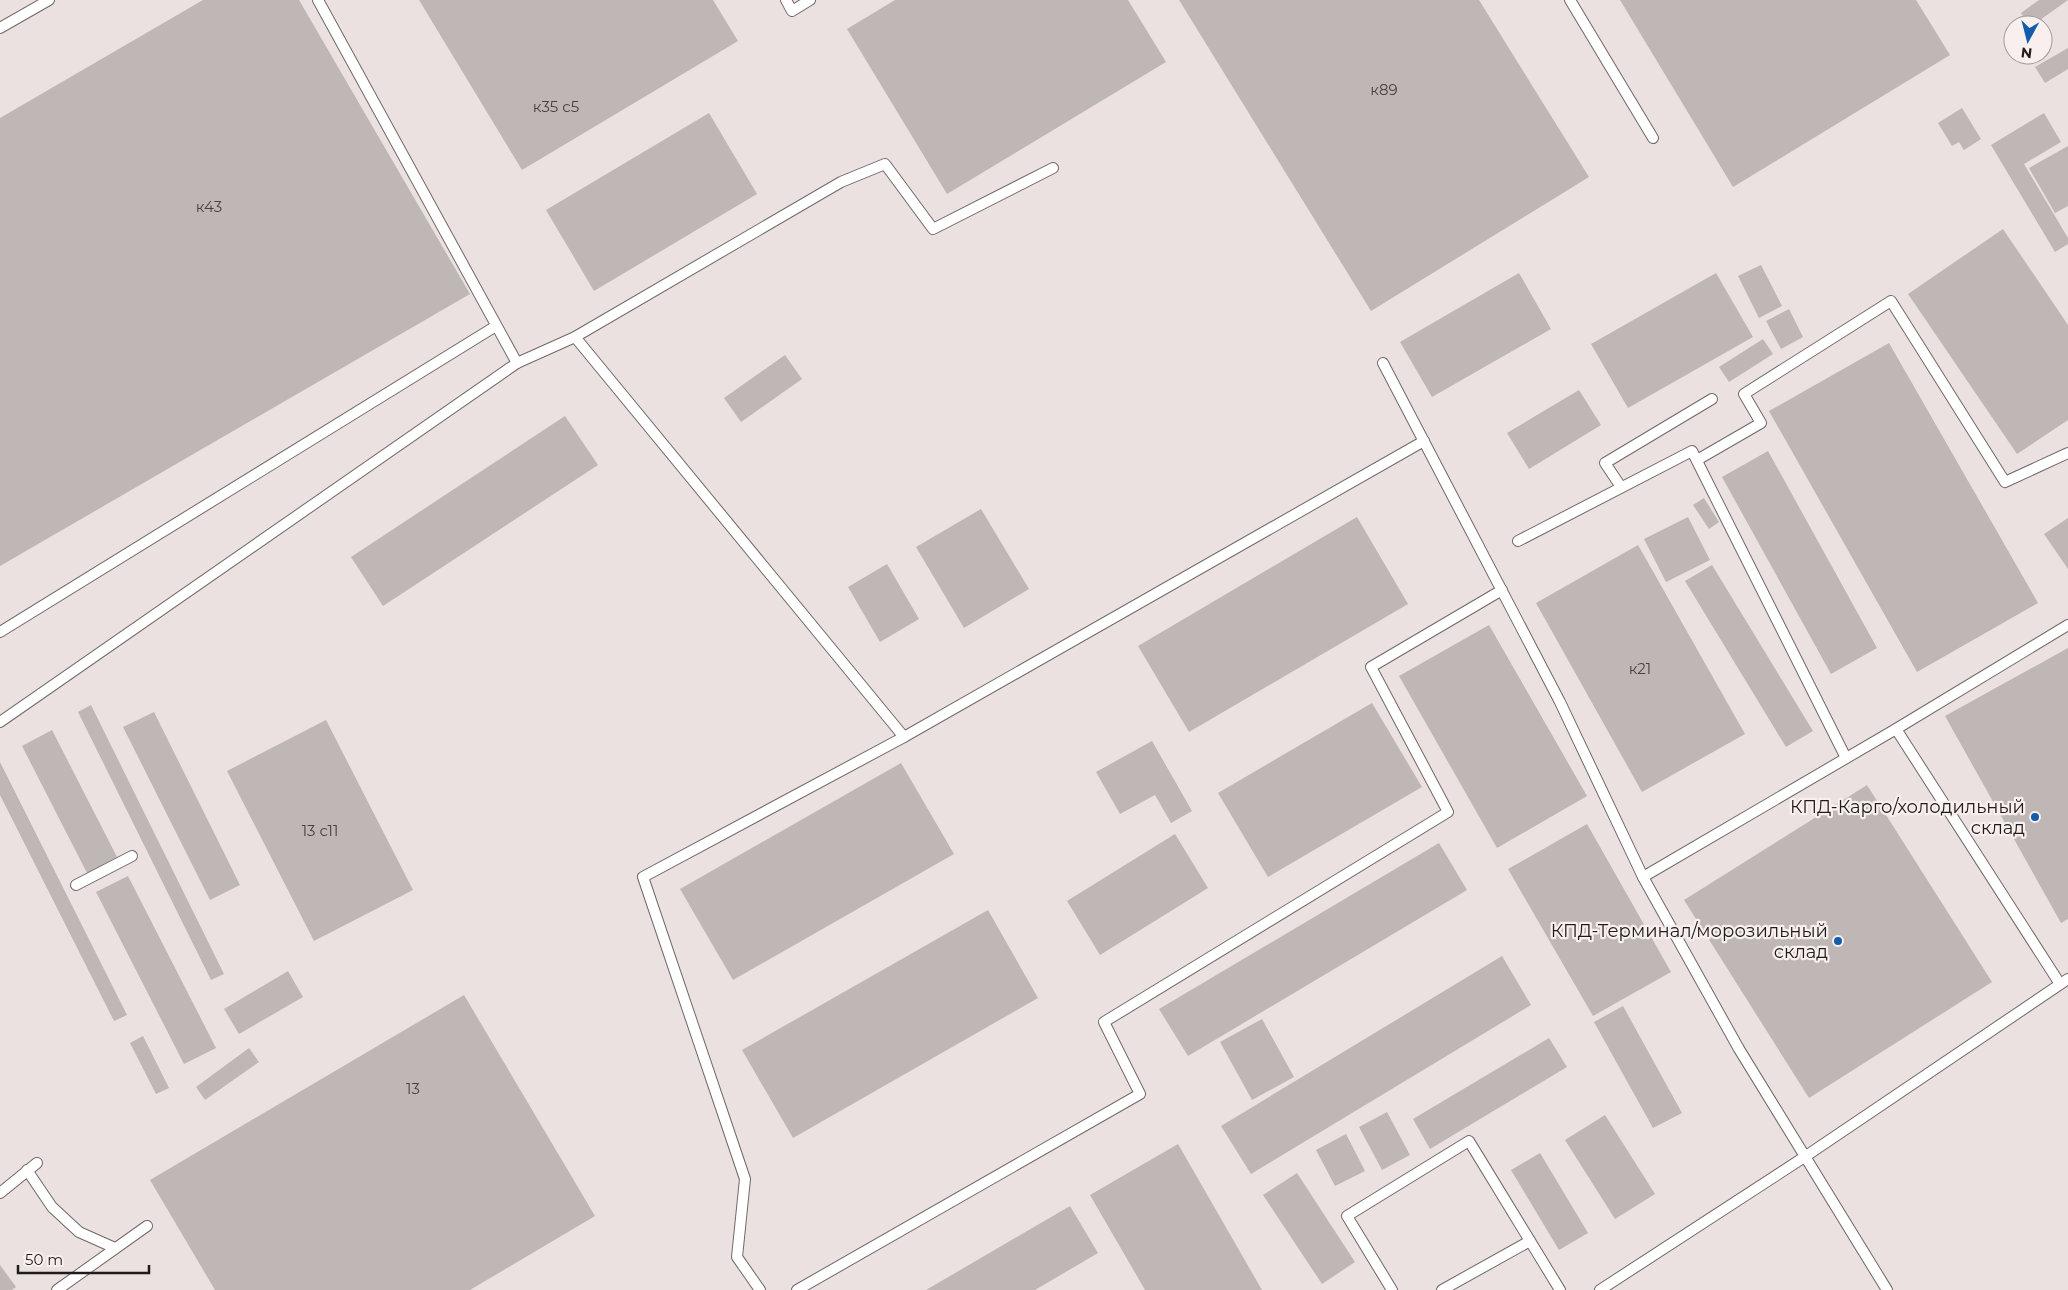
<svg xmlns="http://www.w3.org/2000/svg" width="2068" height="1290" font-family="Montserrat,sans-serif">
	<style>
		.building { fill: #bfb6b6 }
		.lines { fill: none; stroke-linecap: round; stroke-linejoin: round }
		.lane-casing { stroke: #706867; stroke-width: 12 }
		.lane { stroke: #fff; stroke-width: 10 }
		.poi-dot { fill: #135cab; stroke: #f8efee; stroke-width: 2 }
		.labels { text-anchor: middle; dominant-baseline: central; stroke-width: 4.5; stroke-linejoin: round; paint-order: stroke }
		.number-label { font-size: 15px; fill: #474242 }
		.poi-label { font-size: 18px; fill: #1f1c1c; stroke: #f8efee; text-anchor: end }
	</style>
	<rect width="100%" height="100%" fill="#ebe1e1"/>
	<!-- building -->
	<g class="building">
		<path d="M203,0H299L470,294L0,566V118Z"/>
		<path d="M419,0H713L738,41L522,170Z"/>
		<path d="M895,0H1128L1166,62L947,194L847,29Z"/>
		<path d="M1179,0H1479L1589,177L1371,311Z"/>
		<path d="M1620,0H1916L1950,55L1733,187Z"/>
		<path d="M2039,0H2068L2033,25H2029L2021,13Z"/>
		<path d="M2068,48V69L2045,83L2035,67Z"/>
		<path d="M1962,108L1981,139L1964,150L1959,142L1952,146L1938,123Z"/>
		<path d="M709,113L757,194L594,291L546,210Z"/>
		<path d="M2044,113L2061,142L2024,164L2068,238V244L2055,252L1991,145Z"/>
		<path d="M2068,146V206L2055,213L2029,168Z"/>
		<path d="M2003,229L2068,325V420L2017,454L1908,294Z"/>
		<path d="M1761,265L1782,306L1759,318L1738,276Z"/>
		<path d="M1519,273L1551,329L1432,397L1400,342Z"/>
		<path d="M1716,273L1753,337L1628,408L1591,344Z"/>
		<path d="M1789,309L1803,337L1781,349L1766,321Z"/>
		<path d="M1763,339L1773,354L1729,382L1719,367Z"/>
		<path d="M1889,343L2038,603L1917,672L1769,411Z"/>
		<path d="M785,355L802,379L741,422L724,398Z"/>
		<path d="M1579,390L1601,425L1529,469L1507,433Z"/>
		<path d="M565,416L598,465L383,606L351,557Z"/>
		<path d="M1768,451L1877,648L1831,674L1722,477Z"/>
		<path d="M1704,498L1719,522L1709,529L1693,505Z"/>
		<path d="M981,509L1029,589L964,628L916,547Z"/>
		<path d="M1357,517L1408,604L1189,732L1138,646Z"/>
		<path d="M1688,517L1710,560L1666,582L1644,539Z"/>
		<path d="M2068,518V569L2044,534Z"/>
		<path d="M1638,545L1745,734L1642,792L1536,603Z"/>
		<path d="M887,564L919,619L880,642L848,587Z"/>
		<path d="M1712,565L1813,731L1786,747L1685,581Z"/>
		<path d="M1489,625L1587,796L1497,848L1399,676Z"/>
		<path d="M2068,648V919L2061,923L1945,716Z"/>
		<path d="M1372,703L1422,787L1268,877L1218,793Z"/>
		<path d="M91,705L224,974L211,980L78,712Z"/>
		<path d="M154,712L240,885L210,900L123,727Z"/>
		<path d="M326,720L413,890L314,941L227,771Z"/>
		<path d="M52,730L117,857L87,873L22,746Z"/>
		<path d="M1152,741L1192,811L1171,823L1155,795L1120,814L1096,772Z"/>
		<path d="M0,762L127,1015L114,1021L0,795Z"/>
		<path d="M901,763L954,854L733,980L680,889Z"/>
		<path d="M1867,785L1992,982L1809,1098L1684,900Z"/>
		<path d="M1587,824L1671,972L1593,1016L1508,869Z"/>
		<path d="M1175,834L1208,888L1100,955L1067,901Z"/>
		<path d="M1439,843L1467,890L1188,1056L1159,1009Z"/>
		<path d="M128,876L216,1048L184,1064L96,892Z"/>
		<path d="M988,910L1038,998L793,1138L742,1050Z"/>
		<path d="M1502,956L1531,1005L1251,1174L1221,1126Z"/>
		<path d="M288,971L303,997L239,1034L224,1009Z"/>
		<path d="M464,995L595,1216L470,1290H215L150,1180Z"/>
		<path d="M1623,1006L1682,1113L1653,1128L1594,1022Z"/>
		<path d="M1262,1019L1294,1077L1252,1100L1220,1042Z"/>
		<path d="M143,1036L169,1088L156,1094L130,1043Z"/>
		<path d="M1549,1038L1567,1067L1430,1149L1413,1119Z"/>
		<path d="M249,1048L259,1062L205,1100L196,1087Z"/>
		<path d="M1387,1112L1410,1155L1382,1170L1359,1127Z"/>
		<path d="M1605,1115L1655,1194L1615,1219L1565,1140Z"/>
		<path d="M1346,1134L1365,1171L1335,1186L1316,1150Z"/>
		<path d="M1178,1144L1262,1290H1145L1090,1195Z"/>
		<path d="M1540,1153L1588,1233L1559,1250L1511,1170Z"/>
		<path d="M1297,1173L1355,1262L1322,1284L1263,1195Z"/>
		<path d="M1070,1206L1098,1253L1035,1290H926Z"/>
		<path d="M0,1265L16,1287L12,1290H0Z"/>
	</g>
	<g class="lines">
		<!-- lane casing -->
		<g class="lane-casing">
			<g id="lane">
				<path d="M318,0L517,363"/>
				<path d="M786,0L792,11L810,0"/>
				<path d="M1570,0L1653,138"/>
				<path d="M0,28L49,0"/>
				<path d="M575,337L904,737L1424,441"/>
				<path d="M1383,363L1560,702L1643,877L1739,1049L1887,1290"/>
				<path d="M1697,460L1761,423L1744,394L1891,301L2005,482L2068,453"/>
				<path d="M1621,487L1605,463L1712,399"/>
				<path d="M1518,541L1692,451L1846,758"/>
				<path d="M0,632L496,326"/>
				<path d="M0,722L517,363L575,337L841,182L885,164L933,229L1053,168"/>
				<path d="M1643,877L1896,729"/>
				<path d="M76,885L132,856"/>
				<path d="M2060,984L1896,729L2068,625"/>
				<path d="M27,1170L52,1207L79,1232L115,1248"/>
				<path d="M0,1193L37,1163"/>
				<path d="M57,1290L147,1226"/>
				<path d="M760,1290L737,1257L745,1179L643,877L904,737"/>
				<path d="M797,1290L1140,1094L1104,1022L1448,812L1371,667L1502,590"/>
				<path d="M1392,1290L1347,1216L1469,1141L1560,1290"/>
				<path d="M1442,1290L1530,1241"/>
				<path d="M1600,1290L1806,1156L2068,979"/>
			</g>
		</g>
		<!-- lane -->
		<use href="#lane" class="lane"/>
	</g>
	<!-- markers -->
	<g class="poi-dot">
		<circle cx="2035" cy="817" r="5"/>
		<circle cx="1838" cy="941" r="5"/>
	</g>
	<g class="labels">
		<!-- number labels -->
		<g class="number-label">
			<text x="1384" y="89">к89</text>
			<text x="556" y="106">к35 с5</text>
			<text x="209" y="206">к43</text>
			<text x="1640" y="668">к21</text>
			<text x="320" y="830">13 с11</text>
			<text x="413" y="1088">13</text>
		</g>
		<!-- poi labels -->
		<g class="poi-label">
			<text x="2025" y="807">КПД-Карго/холодильный<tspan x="2025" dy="21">склад</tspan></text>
			<text x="1828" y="931">КПД-Терминал/морозильный<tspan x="1828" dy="21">склад</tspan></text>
		</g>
	</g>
	<!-- north arrow -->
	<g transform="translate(2028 40) rotate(187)"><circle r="24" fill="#f8efee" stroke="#a19b9a"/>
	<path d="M0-4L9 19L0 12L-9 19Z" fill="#135cab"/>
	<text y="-8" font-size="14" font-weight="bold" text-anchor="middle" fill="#1f1c1c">N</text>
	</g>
	<!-- scale -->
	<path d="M18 1265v8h131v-8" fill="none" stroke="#1f1c1c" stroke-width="2.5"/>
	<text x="25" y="1265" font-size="15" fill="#1f1c1c" stroke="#f8efee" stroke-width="4" paint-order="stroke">50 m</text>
</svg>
